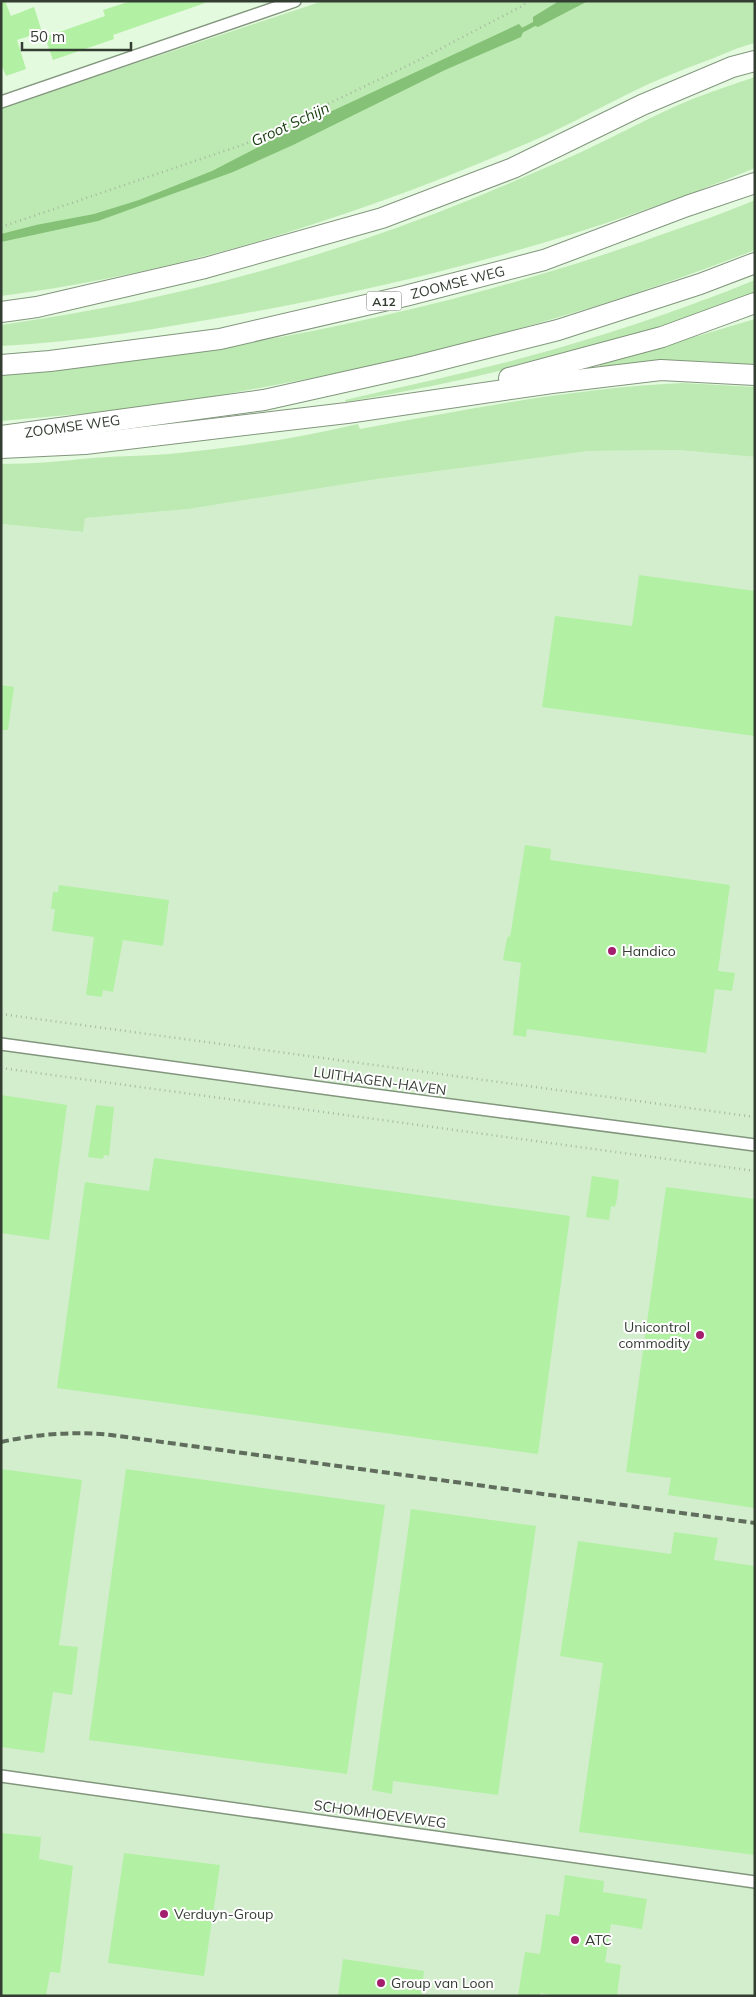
<svg xmlns="http://www.w3.org/2000/svg" width="756" height="1997" font-family="Mulish,sans-serif">
	<style>
		.built { fill: #d3eecd }
		.green { fill: #bdeab2 }
		.water { fill: #85c177 }
		.lines { fill: none; stroke-linecap: round; stroke-linejoin: round }
		.stream { stroke: #85c177; stroke-width: 4.5 }
		.building { fill: #b2f0a4 }
		.minor-casing { stroke: #82967d; stroke-width: 14 }
		.motorway-casing { stroke: #82967d; stroke-width: 22 }
		.path { stroke: #a6b8a2; stroke-width: 2.5; stroke-dasharray: 1 4; stroke-linecap: butt }
		.minor { stroke: #fff; stroke-width: 11 }
		.motorway { stroke: #fff; stroke-width: 20 }
		.rail { stroke: #606d5d; stroke-width: 4; stroke-dasharray: 8 4; stroke-linecap: butt }
		.poi-dot { fill: #a31f6d; stroke: #fff; stroke-width: 2 }
		.labels { text-anchor: middle; dominant-baseline: central; stroke-width: 4; stroke-linejoin: round; paint-order: stroke }
		.shield { fill: #fff; stroke: #717770; stroke-width: 1 }
		.shield-label { font-size: 12px; font-weight: bold; fill: #343d32 }
		.street-label { font-size: 14px; fill: #343d32; stroke: #fff }
		.poi-label { font-size: 14px; fill: #343d32; stroke: #fff; text-anchor: start }
		.water-label { font-size: 15px; font-style: italic; fill: #163e0c; stroke: #fff }
	</style>
	<rect width="100%" height="100%" fill="#e3fade"/>
	<!-- built -->
	<path class="built" d="M678,450L755,457V1996H1V524L83,532L84,518L189,509L378,479L589,451Z"/>
	<!-- green -->
	<g class="green">
		<path d="M323,1H755V43C738,47 722,55 706,61C681,70 656,80 632,92C593,111 556,132 516,148C352,218 179,273 1,296V108Z"/>
		<path d="M755,77V168C590,236 416,283 241,314C162,328 82,342 1,346V325C166,302 326,259 479,196C512,182 546,168 579,153C611,138 643,121 676,106C701,95 728,86 755,77Z"/>
		<path d="M755,200V250C604,309 449,352 291,382C246,390 201,400 156,406C105,412 53,416 1,421V375C220,356 434,314 641,242C679,228 718,216 755,200Z"/>
		<path d="M755,280V296C715,309 675,324 635,335C540,363 443,386 346,402L345,400C404,386 463,374 522,358C601,337 679,311 755,280Z"/>
		<path d="M755,319V365L702,361L600,368V365Z"/>
		<path d="M683,383L755,387V457L678,450L589,451L378,479L189,509L85,518L83,532L1,524V464C32,464 62,461 93,458C118,456 144,456 169,454C232,448 296,439 358,424L360,429C467,409 575,388 683,383Z"/>
	</g>
	<!-- water -->
	<g class="water">
		<path d="M559,1H588L538,27L533,25V17Z"/>
		<path d="M519,24L524,30L521,37L445,70L293,145L233,172L98,221L1,242V234L36,225L94,214L139,200L212,171L289,131Z"/>
	</g>
	<g class="lines">
		<!-- stream -->
		<path class="stream" d="M519,32L536,23"/>
	</g>
	<!-- building -->
	<g class="building">
		<path d="M1,1H5L11,16L34,7L42,32L17,40L26,69L6,76L1,64Z"/>
		<path d="M131,1H204L205,3L113,35L114,39L53,60L45,37L105,16L103,10Z"/>
		<path d="M639,575L755,591V736L542,707L555,616L632,626Z"/>
		<path d="M1,685L14,687L8,730H1Z"/>
		<path d="M525,845L551,849L550,860L730,885L718,971L735,973L732,991L715,989L706,1053L527,1029L526,1037L513,1035L521,963L503,960L506,943L508,936L510,937Z"/>
		<path d="M59,885L169,900L163,946L123,940L113,992L103,990L102,997L86,995L94,937L52,931L55,909H51L53,892H58Z"/>
		<path d="M1,1095L67,1105L49,1240L1,1233Z"/>
		<path d="M96,1105L114,1107L109,1156L104,1155L103,1159L88,1157Z"/>
		<path d="M154,1158L570,1216L538,1454L57,1388L85,1182L149,1191Z"/>
		<path d="M592,1176L619,1180L617,1199L615,1207L611,1206L609,1220L586,1217Z"/>
		<path d="M666,1187L755,1199V1508L668,1495L671,1478L626,1472Z"/>
		<path d="M1,1469L82,1480L59,1645L78,1647L72,1695L53,1692L44,1753L1,1747Z"/>
		<path d="M126,1469L385,1505L347,1774L89,1740Z"/>
		<path d="M411,1509L536,1526L498,1795L393,1781L392,1794L372,1790Z"/>
		<path d="M674,1532L718,1538L714,1560L755,1566V1855L579,1832L603,1663L560,1656L578,1541L671,1554Z"/>
		<path d="M1,1833L41,1837L39,1859L73,1866L60,1973L50,1972L46,1996H1Z"/>
		<path d="M124,1853L220,1865L204,1976L108,1963Z"/>
		<path d="M565,1875L604,1881L603,1892L647,1899L642,1929L611,1924L605,1962L621,1965L617,1996H556L540,1993V1996H518L525,1952L540,1954L546,1914L559,1916Z"/>
		<path d="M343,1959L424,1971L421,1996H338Z"/>
	</g>
	<g class="lines">
		<!-- minor casing -->
		<g class="minor-casing">
			<g id="minor">
				<path d="M1,102L295,1"/>
				<path d="M1,1044L359,1093L755,1145"/>
				<path d="M1,1776L755,1882"/>
			</g>
		</g>
		<!-- motorway casing -->
		<g class="motorway-casing">
			<g id="motorway">
				<path d="M1,312L37,307L205,268L382,218L513,168L642,105L732,67L755,61"/>
				<path id="s1" d="M1,365L50,361L220,339L405,296L544,260L687,206L755,183"/>
				<path d="M509,378L662,337L755,303"/>
				<path id="s2" d="M1,436L264,400L416,366L558,330L700,284L755,263"/>
				<path d="M1,448L85,444L347,413L552,383L661,370L755,375"/>
			</g>
		</g>
		<!-- path -->
		<g class="path">
			<path d="M1,227L245,144L415,62L524,5L527,1"/>
			<path d="M1,1014L755,1117"/>
			<path d="M1,1068L755,1171"/>
		</g>
		<!-- minor -->
		<use href="#minor" class="minor"/>
		<!-- motorway -->
		<use href="#motorway" class="motorway"/>
		<!-- rail -->
		<path class="rail" d="M1,1442C37,1434 74,1431 111,1435L755,1523"/>
	</g>
	<!-- markers -->
	<g class="poi-dot">
		<circle cx="612" cy="951" r="5"/>
		<circle cx="700" cy="1335" r="5"/>
		<circle cx="164" cy="1914" r="5"/>
		<circle cx="575" cy="1940" r="5"/>
		<circle cx="381" cy="1983" r="5"/>
	</g>
	<g class="labels">
		<!-- shield labels -->
		<rect class="shield" x="366.5" y="291.5" width="35" height="19" rx="4"/>
		<g class="shield-label">
			<text x="384" y="301">A12</text>
		</g>
		<!-- street labels -->
		<g class="street-label">
			<text stroke="none"><textPath href="#s1" startOffset="465">ZOOMSE WEG</textPath></text>
			<text stroke="none"><textPath href="#s2" startOffset="72">ZOOMSE WEG</textPath></text>
			<text transform="translate(380 1081) rotate(8)">LUITHAGEN-HAVEN</text>
			<text transform="translate(380 1814) rotate(8)">SCHOMHOEVEWEG</text>
		</g>
		<!-- poi labels -->
		<g class="poi-label">
			<text x="622" y="951">Handico</text>
			<text x="690" y="1327" text-anchor="end">Unicontrol<tspan x="690" dy="16">commodity</tspan></text>
			<text x="174" y="1914">Verduyn-Group</text>
			<text x="585" y="1940">ATC</text>
			<text x="391" y="1983">Group van Loon</text>
		</g>
		<!-- water labels -->
		<g class="water-label">
			<text transform="translate(290 124) rotate(-25)">Groot Schijn</text>
		</g>
	</g>
	<!-- border -->
	<rect width="756" height="1997" fill="none" stroke="#343d32" stroke-width="5"/>
	<!-- scale -->
	<path d="M22 42v8h109v-8" fill="none" stroke="#343d32" stroke-width="2.5"/>
	<text x="30" y="42" font-size="15" fill="#343d32" stroke="#ffffff" stroke-width="4" paint-order="stroke">50 m</text>
</svg>
